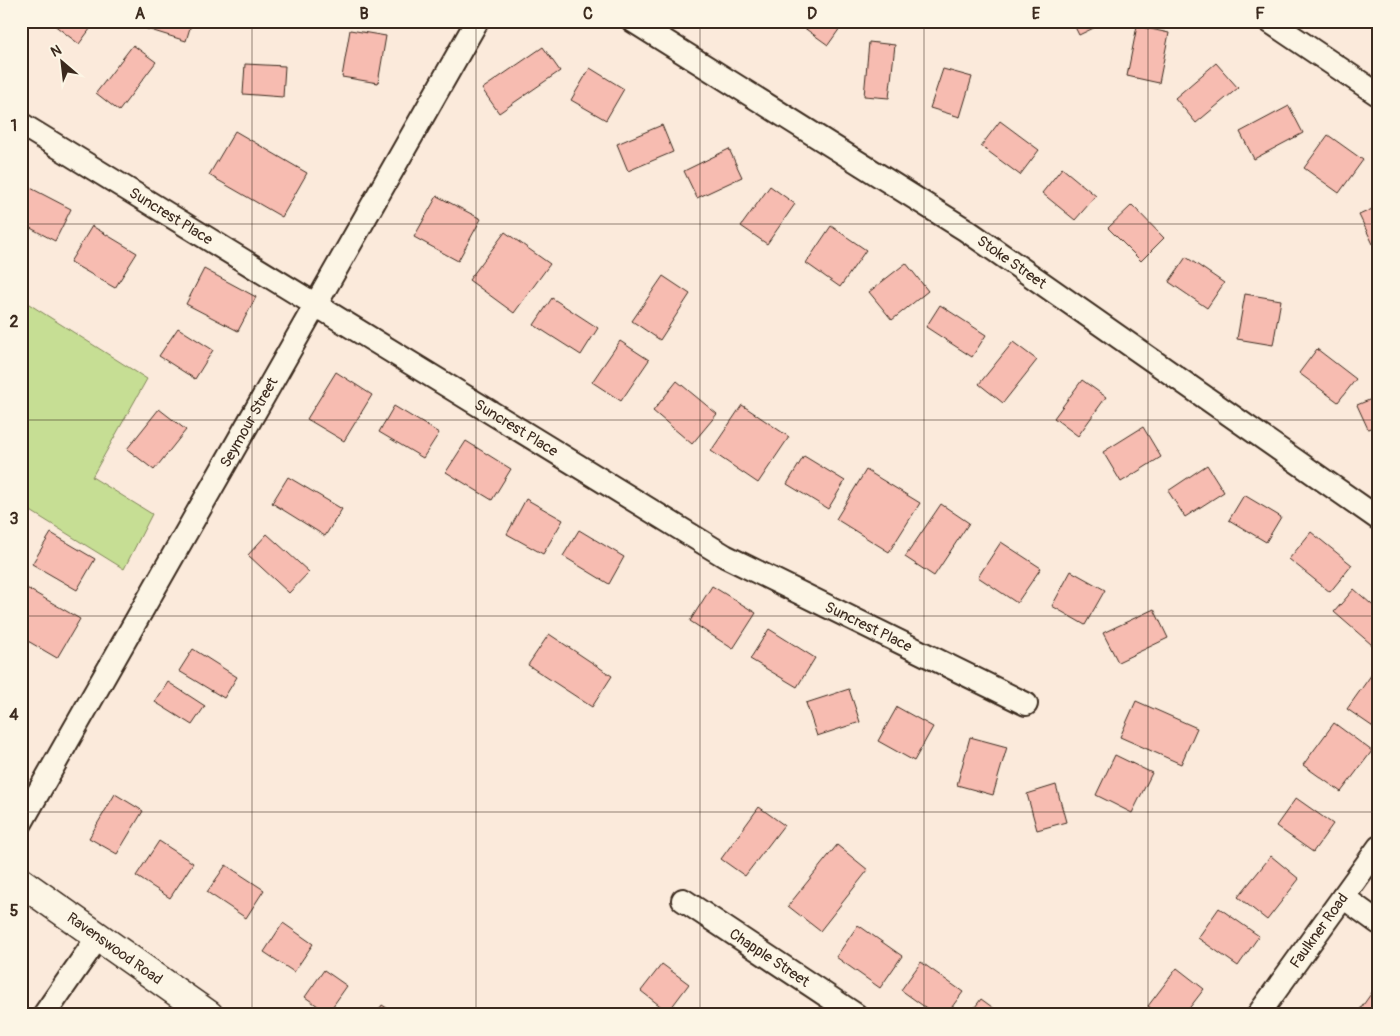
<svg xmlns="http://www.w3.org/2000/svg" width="1400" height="1036" font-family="Pangolin,sans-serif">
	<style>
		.green { fill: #c6de94; stroke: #808459 }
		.building { fill: #f7bcb1; stroke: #3b2a1e }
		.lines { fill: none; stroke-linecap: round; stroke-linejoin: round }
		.minor-casing { stroke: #3b2a1e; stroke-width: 26 }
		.tertiary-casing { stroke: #3b2a1e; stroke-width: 31 }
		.minor { stroke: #fcf5e5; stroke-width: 22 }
		.tertiary { stroke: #fcf5e5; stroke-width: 28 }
		.grid { fill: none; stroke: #3b2a1e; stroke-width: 1; stroke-opacity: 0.55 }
		.labels { text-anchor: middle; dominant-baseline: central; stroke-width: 4; stroke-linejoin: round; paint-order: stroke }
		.street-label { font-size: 15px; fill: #3b2a1e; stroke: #fcf5e5 }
		.neatline { fill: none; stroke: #3b2a1e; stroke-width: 2 }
		.grid-label { font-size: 16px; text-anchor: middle; font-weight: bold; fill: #3b2a1e }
	</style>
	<rect width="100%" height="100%" fill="#fbeadb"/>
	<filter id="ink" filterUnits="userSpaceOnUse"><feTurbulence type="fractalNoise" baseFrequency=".02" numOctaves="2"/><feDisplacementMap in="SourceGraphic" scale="10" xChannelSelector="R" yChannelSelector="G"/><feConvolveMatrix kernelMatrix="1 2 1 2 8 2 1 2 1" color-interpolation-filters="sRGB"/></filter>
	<g filter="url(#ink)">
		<!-- green -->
		<path class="green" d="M21,299L147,379L92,477L152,514L124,569L21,505Z"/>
		<!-- building -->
		<g class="building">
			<path d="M49,21H96L79,44Z"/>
			<path d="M146,21H192L186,41L144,28Z"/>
			<path d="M807,21H845L828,45L803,27Z"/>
			<path d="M1072,21H1108L1079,35Z"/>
			<path d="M1137,26L1169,33L1159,83L1127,76Z"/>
			<path d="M350,30L386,36L378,83L342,77Z"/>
			<path d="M869,42L895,45L889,98L864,96Z"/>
			<path d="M133,45L156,62L119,111L96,93Z"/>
			<path d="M543,47L560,71L499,113L482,89Z"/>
			<path d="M1216,63L1238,88L1196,123L1175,98Z"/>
			<path d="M245,64L285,66L283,97L243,94Z"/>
			<path d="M590,68L624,89L606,120L571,100Z"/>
			<path d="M943,69L972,77L960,117L930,108Z"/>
			<path d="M1289,106L1303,133L1254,159L1240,132Z"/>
			<path d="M1000,121L1039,150L1020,175L981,146Z"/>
			<path d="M662,125L673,152L628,171L617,144Z"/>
			<path d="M235,131L307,173L282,217L209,175Z"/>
			<path d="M1328,135L1363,160L1339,193L1304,168Z"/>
			<path d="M729,149L742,177L697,198L684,171Z"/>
			<path d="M1062,168L1096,196L1075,220L1042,193Z"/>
			<path d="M21,183L71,209L55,241L21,223Z"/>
			<path d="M770,186L795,204L767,244L741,226Z"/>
			<path d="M437,196L481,219L458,261L414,237Z"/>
			<path d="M1132,205L1164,238L1141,261L1108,228Z"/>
			<path d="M1379,206V241L1373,244L1359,215Z"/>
			<path d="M92,226L137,253L115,288L70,262Z"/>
			<path d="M831,226L866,250L840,287L806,263Z"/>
			<path d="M505,232L550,264L514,313L469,280Z"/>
			<path d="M1186,257L1224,283L1207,308L1169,282Z"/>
			<path d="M906,263L928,291L892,320L869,292Z"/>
			<path d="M204,269L256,297L238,331L186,304Z"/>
			<path d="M663,276L690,294L660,340L632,321Z"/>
			<path d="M1245,294L1281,300L1273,345L1237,339Z"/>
			<path d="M552,298L598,328L581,355L534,325Z"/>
			<path d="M940,305L986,335L972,357L926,327Z"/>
			<path d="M178,328L213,350L195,379L159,356Z"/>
			<path d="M620,341L649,360L621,401L592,382Z"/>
			<path d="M1013,342L1037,360L1003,403L979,384Z"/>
			<path d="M1317,349L1356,379L1338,402L1299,373Z"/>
			<path d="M336,372L372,395L344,441L307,419Z"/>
			<path d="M1082,380L1106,397L1078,436L1054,418Z"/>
			<path d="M677,381L717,414L692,444L653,411Z"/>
			<path d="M1379,396V424L1368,429L1357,405Z"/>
			<path d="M742,405L789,437L758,483L711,451Z"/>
			<path d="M394,406L439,433L423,458L379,432Z"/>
			<path d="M159,409L186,430L154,470L127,449Z"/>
			<path d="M1143,427L1161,457L1121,482L1103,452Z"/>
			<path d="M466,441L511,469L492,500L446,472Z"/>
			<path d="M804,456L845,481L828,509L787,484Z"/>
			<path d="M1207,465L1224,492L1185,517L1168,491Z"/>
			<path d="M866,470L920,503L889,552L836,519Z"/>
			<path d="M288,477L342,509L325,536L272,503Z"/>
			<path d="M1244,495L1281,517L1266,542L1229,520Z"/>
			<path d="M526,499L563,520L543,554L507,534Z"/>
			<path d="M941,504L969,523L934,576L905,557Z"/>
			<path d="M579,530L624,557L609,584L563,556Z"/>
			<path d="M1311,532L1352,565L1330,592L1289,559Z"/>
			<path d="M51,533L95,559L77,590L32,564Z"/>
			<path d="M267,534L309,572L289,593L248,555Z"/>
			<path d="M1001,542L1041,568L1017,603L978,577Z"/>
			<path d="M1071,571L1105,590L1085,625L1052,606Z"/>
			<path d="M23,586L80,619L57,658L21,637V626L25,620L21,618V589Z"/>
			<path d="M712,586L756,613L733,649L690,621Z"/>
			<path d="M1354,589L1379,611V651L1334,612Z"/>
			<path d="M1154,609L1168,638L1118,662L1103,633Z"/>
			<path d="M769,629L815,658L797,687L750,659Z"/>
			<path d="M549,634L612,676L592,707L528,665Z"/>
			<path d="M193,649L237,677L224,698L179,671Z"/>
			<path d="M1372,674L1379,678V731L1347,709Z"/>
			<path d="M168,682L205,706L192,725L155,702Z"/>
			<path d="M849,689L860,722L817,736L806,703Z"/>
			<path d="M1136,701L1197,728L1181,764L1120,737Z"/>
			<path d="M897,707L933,727L914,761L878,741Z"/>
			<path d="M1334,723L1372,751L1341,792L1303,765Z"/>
			<path d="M970,737L1007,747L993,795L957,785Z"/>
			<path d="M1115,755L1152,773L1132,813L1096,795Z"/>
			<path d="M1056,785L1066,822L1037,830L1027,794Z"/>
			<path d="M115,794L143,811L117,854L89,838Z"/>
			<path d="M1296,798L1333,824L1313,852L1276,826Z"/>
			<path d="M759,807L784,825L745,876L721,859Z"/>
			<path d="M159,841L193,863L170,898L136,876Z"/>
			<path d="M837,845L868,870L820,931L788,906Z"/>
			<path d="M1271,856L1299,879L1267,920L1238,897Z"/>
			<path d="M226,865L264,890L246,918L207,892Z"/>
			<path d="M1219,908L1259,936L1238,966L1198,938Z"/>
			<path d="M283,923L313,944L294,972L264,952Z"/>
			<path d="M858,925L902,956L880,988L836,957Z"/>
			<path d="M921,962L963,992L946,1015H936L901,990Z"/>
			<path d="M662,964L689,984L668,1012L641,991Z"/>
			<path d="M1177,968L1204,989L1184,1015H1160L1148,1006Z"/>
			<path d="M324,970L347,986L328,1013L305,997Z"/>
			<path d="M1378,984L1379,1015H1356Z"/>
			<path d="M981,999L1003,1015H969Z"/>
			<path d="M382,1005L398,1015H376Z"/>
		</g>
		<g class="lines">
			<!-- minor casing -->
			<g class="minor-casing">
				<g id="minor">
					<path id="s1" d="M633,21L966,230L1379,519"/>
					<path d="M1269,21L1379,95"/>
					<path id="s2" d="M21,124L725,556L1026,704"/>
					<path id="s3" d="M21,823L477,21"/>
					<path d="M1343,897L1379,923"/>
					<path id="s4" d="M683,900L856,1015"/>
					<path d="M44,1015L98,937"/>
					<path id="s5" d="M1258,1015L1379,847"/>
				</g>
			</g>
			<!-- tertiary casing -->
			<g class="tertiary-casing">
				<g id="tertiary">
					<path id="s6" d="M21,882L209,1015"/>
				</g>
			</g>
			<!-- minor -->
			<use href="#minor" class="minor"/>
			<!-- tertiary -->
			<use href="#tertiary" class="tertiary"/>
		</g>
	</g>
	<!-- grid -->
	<path class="grid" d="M252,21V1015M476,21V1015M700,21V1015M924,21V1015M1148,21V1015M21,224H1379M21,420H1379M21,616H1379M21,812H1379"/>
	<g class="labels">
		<!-- street labels -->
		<g class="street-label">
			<text stroke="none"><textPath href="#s2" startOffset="176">Suncrest Place</textPath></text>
			<text stroke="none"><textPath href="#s1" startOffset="449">Stoke Street</textPath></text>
			<text stroke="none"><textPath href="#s3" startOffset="461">Seymour Street</textPath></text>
			<text stroke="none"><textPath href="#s2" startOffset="581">Suncrest Place</textPath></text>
			<text stroke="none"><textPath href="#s2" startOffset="986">Suncrest Place</textPath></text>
			<text stroke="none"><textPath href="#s5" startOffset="104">Faulkner Road</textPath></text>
			<text stroke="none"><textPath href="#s6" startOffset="115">Ravenswood Road</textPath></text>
			<text stroke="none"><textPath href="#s4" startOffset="104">Chapple Street</textPath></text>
		</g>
	</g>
	<!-- margin -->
	<rect width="1400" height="1036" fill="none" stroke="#fcf5e5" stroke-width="55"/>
	<!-- north arrow -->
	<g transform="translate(62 62) rotate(332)" stroke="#fcf5e5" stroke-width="4" paint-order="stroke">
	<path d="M0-4L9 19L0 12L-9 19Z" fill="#3b2a1e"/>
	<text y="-8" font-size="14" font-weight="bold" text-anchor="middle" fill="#3b2a1e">N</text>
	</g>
	<rect x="28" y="28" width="1344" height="980" class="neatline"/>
	<g class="grid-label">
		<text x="140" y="19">A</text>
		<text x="364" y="19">B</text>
		<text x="588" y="19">C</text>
		<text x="812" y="19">D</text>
		<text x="1036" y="19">E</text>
		<text x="1260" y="19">F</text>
		<text x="14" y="131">1</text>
		<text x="14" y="327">2</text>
		<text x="14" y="524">3</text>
		<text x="14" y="720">4</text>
		<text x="14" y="916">5</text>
	</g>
</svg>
